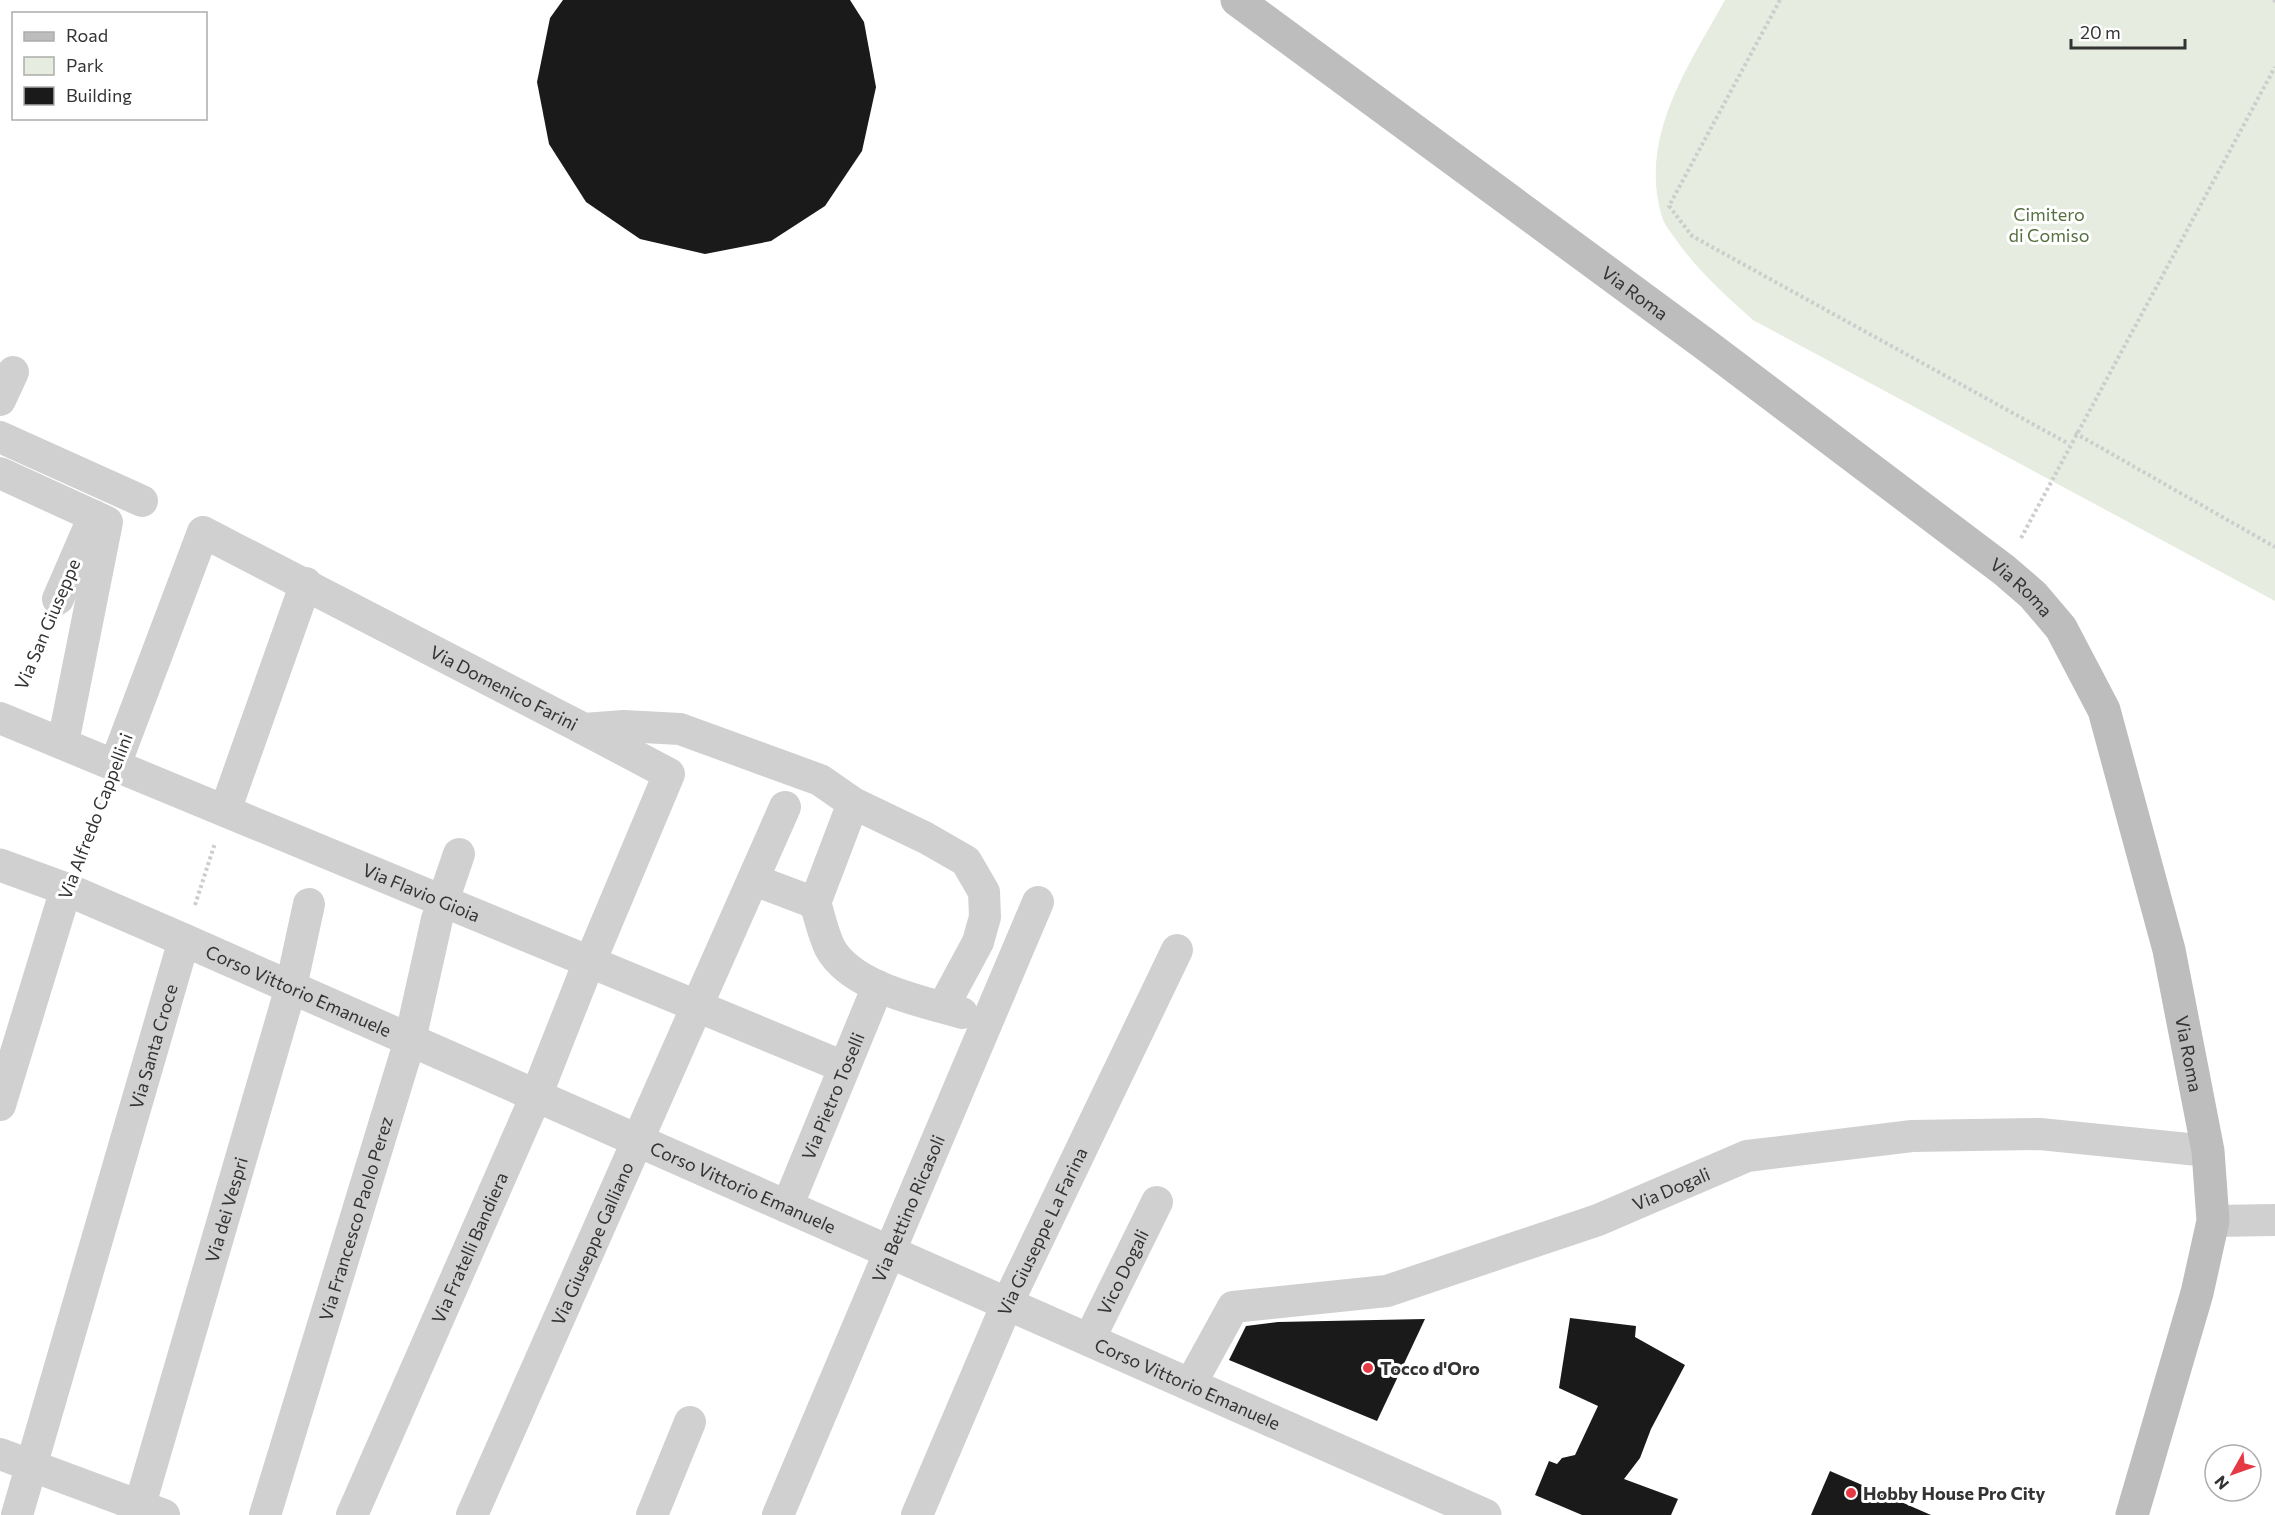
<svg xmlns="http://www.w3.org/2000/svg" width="2275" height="1515" font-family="Commissioner,sans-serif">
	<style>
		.green { fill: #e6ecdf }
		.building { fill: #1a1a1a }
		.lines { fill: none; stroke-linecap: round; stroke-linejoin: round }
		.path { stroke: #cdcdcd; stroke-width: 4; stroke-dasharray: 3 3; stroke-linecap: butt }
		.minor { stroke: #d0d0d0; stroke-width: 32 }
		.tertiary { stroke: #d0d0d0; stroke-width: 33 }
		.secondary { stroke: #bdbdbd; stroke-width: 33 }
		.poi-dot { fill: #e63946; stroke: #fff; stroke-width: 2 }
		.labels { text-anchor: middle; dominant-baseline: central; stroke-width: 6; stroke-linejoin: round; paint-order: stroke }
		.park-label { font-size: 18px; fill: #56703f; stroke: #fff }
		.street-label { font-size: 18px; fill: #333; stroke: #fff }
		.poi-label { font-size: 18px; font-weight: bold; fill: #333; stroke: #fff; text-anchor: start }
	</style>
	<rect width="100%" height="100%" fill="#fff"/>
	<!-- green -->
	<path class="green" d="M1725,0H2275V601L1753,320C1724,294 1696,269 1674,237C1670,231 1664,224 1662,217C1638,137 1688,67 1725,0Z"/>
	<!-- building -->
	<g class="building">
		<path d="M563,0H850L864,22L876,87L862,151L825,206L771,241L705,254L640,239L586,202L549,144L537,82L550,18Z"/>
		<path d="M1570,1318L1636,1326L1635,1337L1685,1365L1651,1429L1640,1458L1624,1479L1678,1499L1671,1515H1582L1535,1495L1549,1461L1557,1464L1562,1458L1575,1455L1598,1406L1559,1388Z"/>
		<path d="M1425,1319L1377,1421L1229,1360L1246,1326L1278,1322Z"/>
		<path d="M1830,1471L1931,1515H1811Z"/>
	</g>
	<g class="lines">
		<!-- path -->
		<g class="path">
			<path d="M1780,0L1669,206L1692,236L2069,444"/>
			<path d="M2273,0L2275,1"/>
			<path d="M2075,433L2275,547"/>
			<path d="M2021,538L2275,67"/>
			<path d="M19,688L45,629"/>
			<path d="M79,856L102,796"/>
			<path d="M195,905L215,843"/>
		</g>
		<!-- minor -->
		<g class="minor">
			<path d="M0,400L13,372"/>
			<path d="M0,437L142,501"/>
			<path d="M0,473L107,522L63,743"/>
			<path d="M58,599L94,516"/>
			<path id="s1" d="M0,718L844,1067"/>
			<path d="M584,729L669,774L590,962"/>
			<path id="s2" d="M115,765L203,532L584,729L624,726L680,729L820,780L853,803L926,838L966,861L984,892L985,917L978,942L943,1007"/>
			<path d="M853,803L815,903C820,917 823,934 830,948C852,988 922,1001 962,1013"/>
			<path d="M225,811L306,583"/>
			<path d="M754,880L815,903"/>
			<path d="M443,901L459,854"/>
			<path d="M0,1105L66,889"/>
			<path id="s3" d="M787,1207L878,986"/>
			<path d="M2213,1221L2275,1220"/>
			<path id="s4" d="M1089,1340L1157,1202"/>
			<path id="s5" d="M1190,1385L1233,1307L1387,1291L1598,1220L1747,1156L1912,1136L2040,1134L2208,1151"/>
			<path d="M0,1454L164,1515"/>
			<path id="s6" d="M17,1515L184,940"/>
			<path id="s7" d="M137,1515L291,987L309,904"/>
			<path id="s8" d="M265,1515L410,1040L437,919"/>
			<path id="s9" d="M352,1515L536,1096L583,977"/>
			<path id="s10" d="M472,1515L785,807"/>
			<path d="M652,1515L690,1422"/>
			<path id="s11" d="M778,1515L1038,902"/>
			<path id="s12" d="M917,1515L1007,1304L1177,950"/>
		</g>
		<!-- tertiary -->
		<path class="tertiary" id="s13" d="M0,865L66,889L184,940L1485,1515"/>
		<!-- secondary -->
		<path class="secondary" id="s14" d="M1237,0L1706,345L2004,570L2033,595L2061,628L2104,710L2169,950L2208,1151L2213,1221L2197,1293L2132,1515"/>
	</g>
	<!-- markers -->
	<g class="poi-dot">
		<circle cx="1368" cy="1368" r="6"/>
		<circle cx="1851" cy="1493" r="6"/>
	</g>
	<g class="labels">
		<!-- park labels -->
		<g class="park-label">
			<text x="2049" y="214">Cimitero<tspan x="2049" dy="21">di Comiso</tspan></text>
		</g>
		<!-- street labels -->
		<g class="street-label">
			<text stroke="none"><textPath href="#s14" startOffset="494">Via Roma</textPath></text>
			<text stroke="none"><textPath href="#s14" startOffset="980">Via Roma</textPath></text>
			<text transform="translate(47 624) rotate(-67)">Via San Giuseppe</text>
			<text stroke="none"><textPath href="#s2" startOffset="588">Via Domenico Farini</textPath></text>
			<text transform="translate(95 816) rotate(-69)">Via Alfredo Cappellini</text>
			<text stroke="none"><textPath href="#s1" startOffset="456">Via Flavio Gioia</textPath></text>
			<text stroke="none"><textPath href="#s13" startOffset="324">Corso Vittorio Emanuele</textPath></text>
			<text stroke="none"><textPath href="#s6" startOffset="488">Via Santa Croce</textPath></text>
			<text stroke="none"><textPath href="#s14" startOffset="1484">Via Roma</textPath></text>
			<text stroke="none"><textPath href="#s3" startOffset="120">Via Pietro Toselli</textPath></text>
			<text stroke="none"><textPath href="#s13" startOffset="810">Corso Vittorio Emanuele</textPath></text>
			<text stroke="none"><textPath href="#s5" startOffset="546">Via Dogali</textPath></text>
			<text stroke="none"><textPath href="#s11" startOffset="333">Via Bettino Ricasoli</textPath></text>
			<text stroke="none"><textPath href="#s7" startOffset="318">Via dei Vespri</textPath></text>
			<text stroke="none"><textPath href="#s8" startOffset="310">Via Francesco Paolo Perez</textPath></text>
			<text stroke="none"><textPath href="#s12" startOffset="310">Via Giuseppe La Farina</textPath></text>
			<text stroke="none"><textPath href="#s10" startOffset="297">Via Giuseppe Galliano</textPath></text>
			<text stroke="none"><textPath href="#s9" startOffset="292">Via Fratelli Bandiera</textPath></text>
			<text stroke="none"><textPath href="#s4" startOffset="76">Vico Dogali</textPath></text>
			<text stroke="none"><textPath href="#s13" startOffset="1296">Corso Vittorio Emanuele</textPath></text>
		</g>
		<!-- poi labels -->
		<g class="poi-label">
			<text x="1380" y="1368">Tocco d'Oro</text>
			<text x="1863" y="1493">Hobby House Pro City</text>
		</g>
	</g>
	<!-- legend -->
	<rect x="12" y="12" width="195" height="108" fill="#ffffff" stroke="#adadad" stroke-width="1.5"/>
	<rect x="24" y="32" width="30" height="9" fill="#bdbdbd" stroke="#adadad" stroke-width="1.5"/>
	<text x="66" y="42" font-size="18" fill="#333333">Road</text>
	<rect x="24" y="57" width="30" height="18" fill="#e6ecdf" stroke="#adadad" stroke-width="1.5"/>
	<text x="66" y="72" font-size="18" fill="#333333">Park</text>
	<rect x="24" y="87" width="30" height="18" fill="#1a1a1a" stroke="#adadad" stroke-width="1.5"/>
	<text x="66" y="102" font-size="18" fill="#333333">Building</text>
	<!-- north arrow -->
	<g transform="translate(2233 1473) rotate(230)"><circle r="28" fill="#ffffff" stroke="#adadad" stroke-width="1.5"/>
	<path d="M0-4.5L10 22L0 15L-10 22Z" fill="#e63946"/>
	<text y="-9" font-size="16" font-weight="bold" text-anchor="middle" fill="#333333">N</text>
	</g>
	<!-- scale -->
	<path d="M2071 39v9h114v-9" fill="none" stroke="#333333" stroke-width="3"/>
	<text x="2080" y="39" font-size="18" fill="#333333" stroke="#ffffff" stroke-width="4.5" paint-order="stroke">20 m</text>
</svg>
